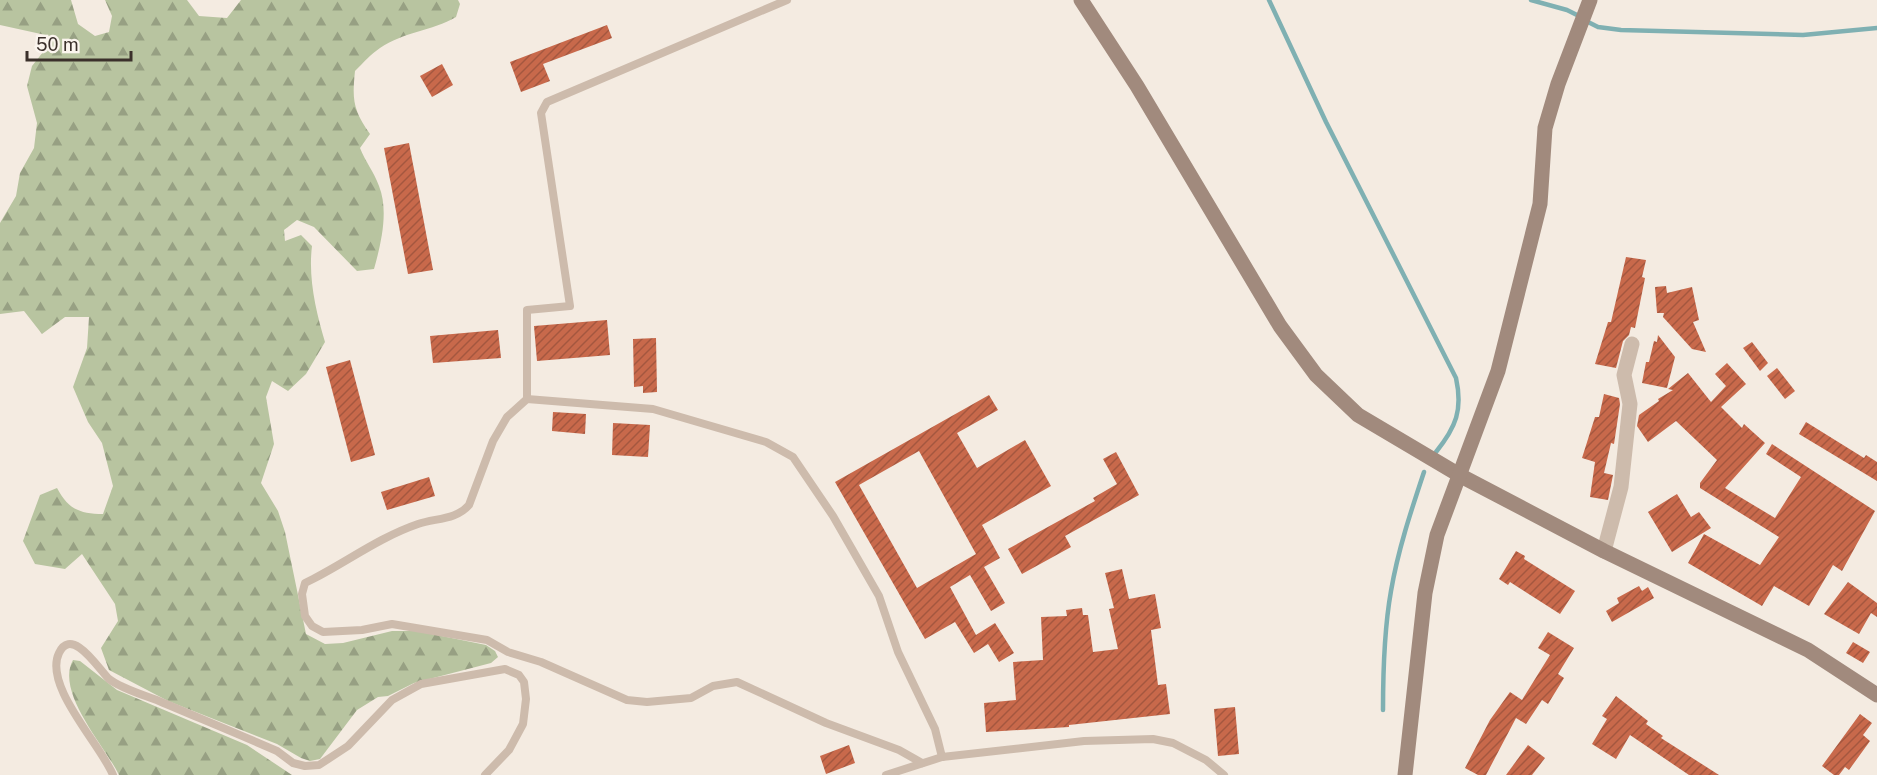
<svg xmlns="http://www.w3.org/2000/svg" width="1877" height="775" font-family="'Public Sans',sans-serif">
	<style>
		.forest { fill: url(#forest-firs) }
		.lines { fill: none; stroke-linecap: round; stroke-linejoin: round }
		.stream { stroke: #7fb0b2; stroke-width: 4.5 }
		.building { fill: url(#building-hatch); fill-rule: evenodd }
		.lane { stroke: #cdbbac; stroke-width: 8 }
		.street { stroke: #cdbbac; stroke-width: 15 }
		.secondary { stroke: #a18a7d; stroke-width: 15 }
	</style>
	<defs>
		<pattern id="forest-firs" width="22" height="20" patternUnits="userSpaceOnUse" patternTransform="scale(1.5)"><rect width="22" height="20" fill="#b8c4a0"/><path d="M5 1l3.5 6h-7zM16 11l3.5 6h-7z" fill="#97a083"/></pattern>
		<pattern id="building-hatch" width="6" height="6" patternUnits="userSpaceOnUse" patternTransform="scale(1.5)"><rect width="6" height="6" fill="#c8694b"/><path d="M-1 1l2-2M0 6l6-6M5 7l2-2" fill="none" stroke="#a4573f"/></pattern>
	</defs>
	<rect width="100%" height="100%" fill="#f4ebe1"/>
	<!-- forest -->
	<g class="forest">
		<path d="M0,0H71L78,24L95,36L109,32L112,16L105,0H187L199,16L227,18L241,0H458L460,4L456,17C432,31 403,32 380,48C371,54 363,63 355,71C352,100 353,110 370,134L360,148C365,161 374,172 379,186C389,211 381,244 374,269L357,271L314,227L297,220L284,230L285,241L301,235L312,246C308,278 316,312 325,342L306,374L288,391L272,381L266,397L274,444L261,483L278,511L285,532L306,634L325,644L343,643L392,631H417L486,645L495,651L498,657L491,663L414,683L388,696L378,697L357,710L320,759L310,761L301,758L277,744L168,701L109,670L101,648L118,621L115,604L82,554L65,569L35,564L23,541L40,495L57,488C68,509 80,514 103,514L113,486L102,443L88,422L73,387L87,348L89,317H65L42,334L24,311L0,314V223L16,196L20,173L34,148L37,123L27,86L32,66L47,47L50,36L0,25Z"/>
		<path d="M73,660L80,661L117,690L247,745L292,775H119C105,746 55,692 73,660Z"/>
	</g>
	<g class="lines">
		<!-- stream -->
		<g class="stream">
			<path d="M1269,0L1326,122L1456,378C1463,410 1456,427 1436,452"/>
			<path d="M1531,0L1567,10L1579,16"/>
			<path d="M1586,21L1598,27L1621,30L1803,35L1877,28"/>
			<path d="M1383,710C1383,671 1384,630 1391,591C1398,550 1411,511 1424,472"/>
		</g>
	</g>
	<!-- building -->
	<g class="building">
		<path d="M607,25L612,38L543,64L550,81L521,92L510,62Z"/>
		<path d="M442,64L453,85L432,97L420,76Z"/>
		<path d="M409,143L433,270L408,274L384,148Z"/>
		<path d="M1626,257L1646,260L1642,277L1645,278L1635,328L1631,327L1629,335L1623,341L1616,368L1595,364L1608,322H1611Z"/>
		<path d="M1666,286L1667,293L1692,287L1699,320L1693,322L1706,352L1692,349L1663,317L1664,313H1657L1655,287Z"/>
		<path d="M607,320L610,355L537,361L534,326Z"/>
		<path d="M498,330L501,358L433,363L430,336Z"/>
		<path d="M1658,335L1675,357L1667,388L1642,383L1646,362H1649L1654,341L1657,342Z"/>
		<path d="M656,338L657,392L643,393V386L634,387L633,339Z"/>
		<path d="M1752,342L1768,363L1760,371L1743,348Z"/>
		<path d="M350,360L375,455L351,462L326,367Z"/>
		<path d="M1727,363L1746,384L1721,407L1742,428L1744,424L1765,443L1725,488L1775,518L1801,477L1766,454L1772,444L1875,511L1842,571L1833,565L1809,606L1774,586L1762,606L1688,563L1704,534L1760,565L1779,537L1700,488V483L1717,460L1676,421L1648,442L1637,426L1639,415L1659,401L1658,399L1673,390L1668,389L1688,373L1711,402L1726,386L1715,374Z"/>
		<path d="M1777,368L1795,391L1785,399L1767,376Z"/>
		<path d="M1604,394L1619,398L1620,404L1614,444L1611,443L1604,473L1613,475L1608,500L1590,497L1595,462L1582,458L1595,417H1599Z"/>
		<path d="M989,395L998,410L957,433L977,468L1025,440L1051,486L982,525L1000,558L984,567L1005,603L991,611L970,575L950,587L976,635L995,623L1014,653L999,662L988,644L974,653L955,622L925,639L835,482ZM919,451L976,554L917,588L859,485Z"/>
		<path d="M553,412L586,414L585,434L552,431Z"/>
		<path d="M1806,422L1864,458L1866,455L1877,462V481L1799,434Z"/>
		<path d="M613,423L650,425L648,457L612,455Z"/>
		<path d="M1116,452L1139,495L1065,536L1071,547L1022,574L1008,549L1095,501L1093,498L1117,484L1103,459Z"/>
		<path d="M429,477L435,496L387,510L381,492Z"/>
		<path d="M1677,494L1691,517L1699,512L1711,528L1672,552L1648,512Z"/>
		<path d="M1516,551L1525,556L1524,559L1575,591L1560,614L1510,582L1508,585L1499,579Z"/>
		<path d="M1122,569L1129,599L1155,594L1161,628L1151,630L1158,685L1166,684L1170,714L1069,725V727L986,732L984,703L1016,700L1013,662L1043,660L1041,617L1067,616L1066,610L1082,608L1083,615H1088L1093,652L1118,649L1109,609L1114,608L1105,573Z"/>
		<path d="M1848,582L1877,603V617L1871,613L1859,634L1824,614Z"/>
		<path d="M1639,586L1642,591L1648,587L1654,598L1612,622L1606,611L1619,603L1617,598Z"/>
		<path d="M1548,632L1574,648L1558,674L1564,678L1548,704L1542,700L1526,724L1516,718L1486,775H1478L1465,768L1490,720L1510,692L1522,700L1550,655L1538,648Z"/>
		<path d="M1853,642L1870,652L1863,663L1846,653Z"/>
		<path d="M1616,696L1648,721L1646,724L1663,736L1661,738L1719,775H1689L1630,735L1616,759L1592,744L1607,719L1602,716Z"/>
		<path d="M1235,707L1239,754L1218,756L1214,709Z"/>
		<path d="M1860,714L1872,723L1863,735L1870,741L1849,770L1845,767L1839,775H1834L1822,766Z"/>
		<path d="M849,745L855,763L826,774L820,756Z"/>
		<path d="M1528,745L1545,758L1532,775H1506Z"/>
	</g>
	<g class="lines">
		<!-- lane -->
		<g class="lane">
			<path d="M787,0L547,102L541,113L570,306L527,310V399L507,417L493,441L469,505C456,520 436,518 418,524C380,537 348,561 313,579L305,583L302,594L305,616L312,626L323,632L362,630L392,624L487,640L508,652L541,662L627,700L647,702L691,698L713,686L737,682L826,723L899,750L922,763"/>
			<path d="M527,399L653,409L766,442L793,457L833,516L879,596L898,652L935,729L942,757"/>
			<path d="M113,775C101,745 43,686 59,653C72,625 100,671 109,679C122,689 144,695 159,701C199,718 238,734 277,751L293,763L305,766L319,765L348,746L392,700L421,684L505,669L519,675L524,682L526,699L523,724L509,750L485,775"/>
			<path d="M886,775L942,757L1084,741L1153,739L1173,743L1206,760L1224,775"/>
		</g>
		<!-- street -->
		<path class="street" d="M1604,551L1621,487L1630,404L1624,375L1632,344"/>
		<!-- secondary -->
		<g class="secondary">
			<path d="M1081,0L1137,86L1280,326L1316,375L1358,415L1461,476L1604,551L1808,650L1877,695"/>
			<path d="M1405,775L1425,593L1437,535L1498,371L1540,204L1545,128L1558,84L1590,0"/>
		</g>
	</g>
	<!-- scale -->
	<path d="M27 51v9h104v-9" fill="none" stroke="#3b302b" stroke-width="3"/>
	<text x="36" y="51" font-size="18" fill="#3b302b" stroke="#fbf5ee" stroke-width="4.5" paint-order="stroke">50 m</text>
</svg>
